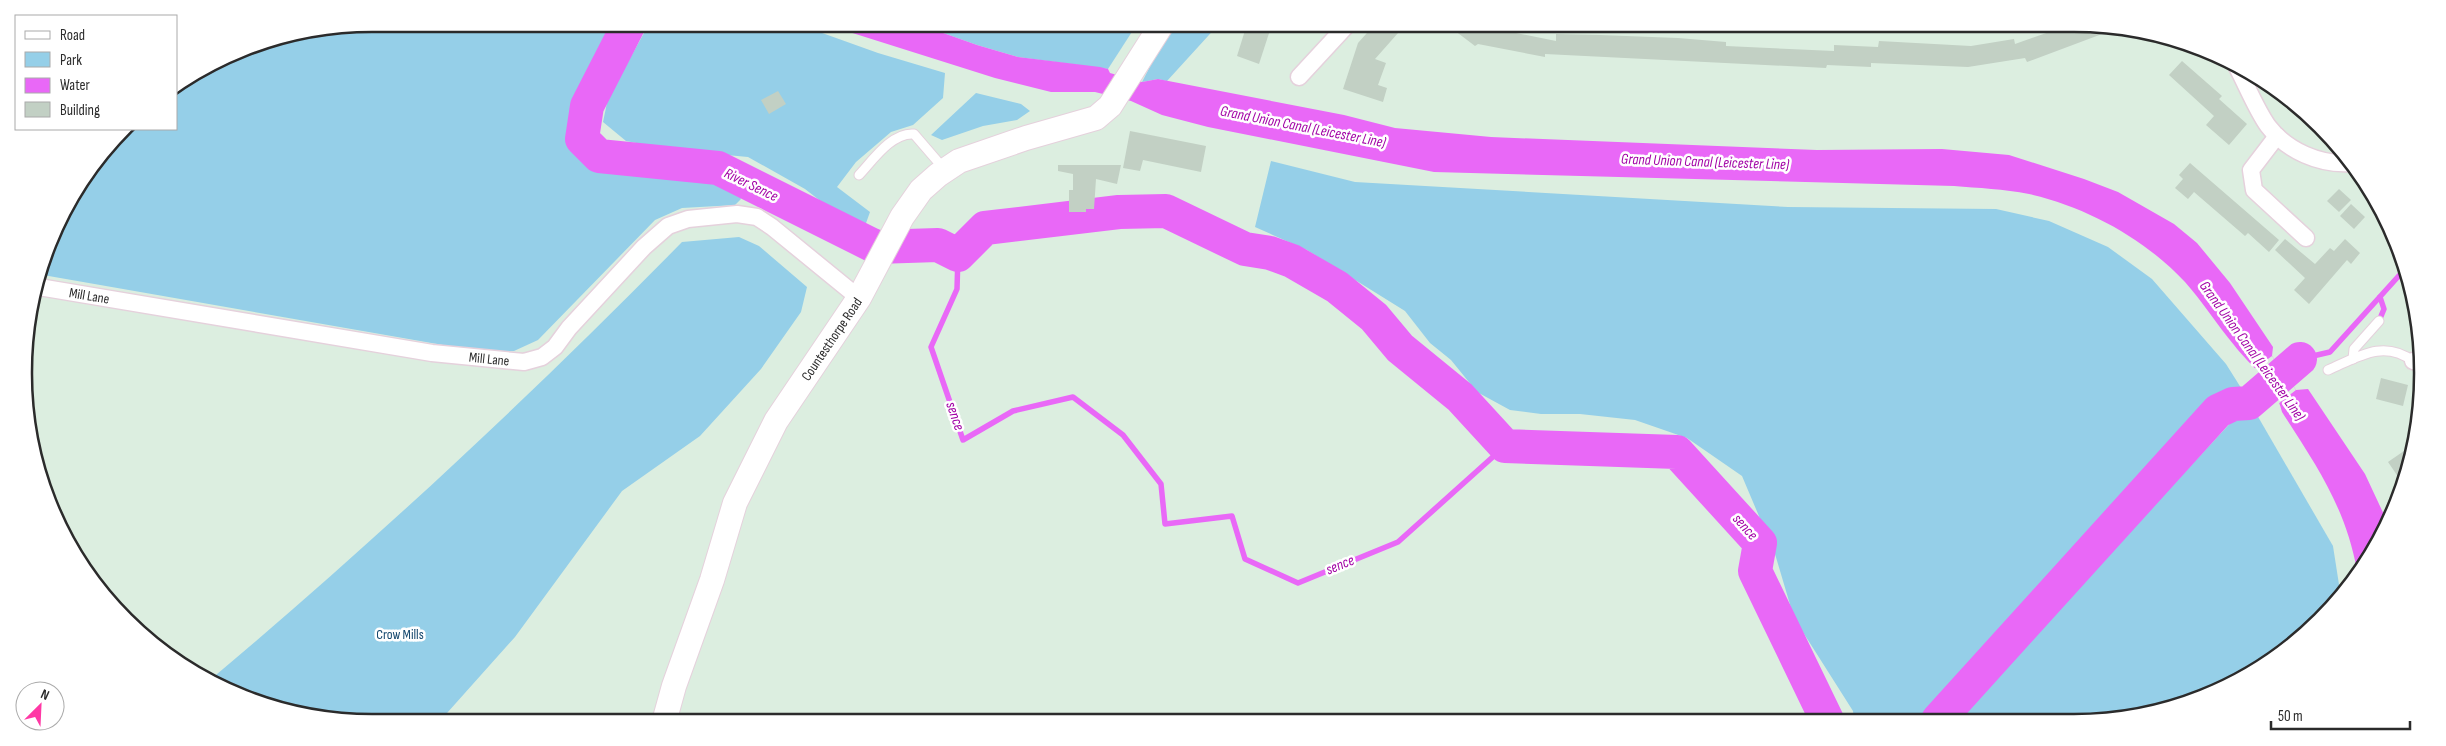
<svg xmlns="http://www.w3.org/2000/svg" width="2446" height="746" font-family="'Sofia Sans Condensed',sans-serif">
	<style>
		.green { fill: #95cfe8 }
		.water { fill: #e968f7 }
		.pier { fill: #dceee0 }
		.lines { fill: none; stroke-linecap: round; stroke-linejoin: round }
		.stream { stroke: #e968f7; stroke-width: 5.5 }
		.river { stroke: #e968f7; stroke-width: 34 }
		.building { fill: #c2d0c4 }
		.lane-casing { stroke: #e5d1dc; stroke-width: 11 }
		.street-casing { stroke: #e5d1dc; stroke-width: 19 }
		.secondary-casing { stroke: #e5d1dc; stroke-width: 26 }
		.lane { stroke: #fff; stroke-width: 9 }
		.street { stroke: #fff; stroke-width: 16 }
		.secondary { stroke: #fff; stroke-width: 24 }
		.labels { text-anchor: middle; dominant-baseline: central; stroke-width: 5; stroke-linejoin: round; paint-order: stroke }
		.street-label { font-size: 14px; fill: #2b2b2b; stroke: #fff }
		.park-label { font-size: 14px; fill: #15486e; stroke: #fff }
		.water-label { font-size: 15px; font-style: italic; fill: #a204a6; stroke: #fff }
		.rim { fill: none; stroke: #2b2b2b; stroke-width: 2.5 }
	</style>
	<rect width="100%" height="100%" fill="#dceee0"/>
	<!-- green -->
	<g class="green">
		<path d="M373,24H620C595,67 568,92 579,146C613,175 664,173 707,178C719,182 736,186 741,199L735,205L682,208L655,220L538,340L514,351L483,352L43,275L60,218L96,160L126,129H176V90L240,50L305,30Z"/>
		<path d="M649,24H797L878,53L945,73L943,98L913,125L891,132L856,162L837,187L870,212L865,226H853L805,189L748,157L673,150L626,141L603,122L608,98Z"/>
		<path d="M918,24H1137L1108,69L1018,57L977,45Z"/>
		<path d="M1172,24H1219L1167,81L1158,79L1142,82Z"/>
		<path d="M976,93L1021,104L1030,111L1017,120L983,126L942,140L931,135Z"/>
		<path d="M1271,161L1355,182L1788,207L1996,209L2049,221L2108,247L2152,279L2226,364L2243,391L2210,403L1924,720H1854L1853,711L1794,618L1775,554L1742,476L1687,438L1635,420L1580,414H1541L1510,410L1477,392L1451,360L1430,343L1405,311L1307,250L1255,227Z"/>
		<path d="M739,237L759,246L807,287L801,312L761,369L700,436L622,491L515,637L439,722C355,722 287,721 210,680C374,542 532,395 682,242Z"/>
		<path d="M2257,415L2333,546L2340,591L2303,635L2227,686L2118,719L1955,720L2236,417Z"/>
	</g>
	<!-- water -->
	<path class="water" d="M824,24H918L977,45L1018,57L1100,67L1108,69L1110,73L1142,82L1158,79L1344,115L1395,128L1491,137L1817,150L1942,149L2009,155L2084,179L2118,192L2174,224L2197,243L2230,283L2273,347L2272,356L2296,390L2308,389L2365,474L2386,519L2376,547L2357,570C2345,506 2316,465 2282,412C2276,384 2250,366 2234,345C2217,325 2203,302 2185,282C2145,239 2087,207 2029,194C2004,189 1978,188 1954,186L1434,172L1208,127L1162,115L1131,101L1095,92H1051L995,78Z"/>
	<!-- pier -->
	<path class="pier" d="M2272,356L2296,390L2278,404L2254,369Z"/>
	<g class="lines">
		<!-- stream -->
		<g class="stream">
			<path d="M958,255L957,289L931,347L963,440L1013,411L1073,397L1123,435L1161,484L1165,524L1232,516L1245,559L1298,583L1398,542L1505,446"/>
			<path d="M2379,321L2384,309L2380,297"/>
			<path d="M2300,359L2330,352L2405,269"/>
		</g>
		<!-- river -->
		<g class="river">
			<path d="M629,24L587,106L582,139L599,156L718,168L876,247L938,245L958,255L985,228L1119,212L1166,211L1245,249L1270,253L1292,261L1337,287L1374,317L1400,348L1460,397L1505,446L1677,452L1760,543L1755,571L1827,720"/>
			<path d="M1938,720L2218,411L2233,404L2249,403L2300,359"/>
		</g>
	</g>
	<!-- building -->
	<g class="building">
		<path d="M1247,24H1272L1259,64L1237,56Z"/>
		<path d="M1375,24H1406L1375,59L1386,63L1378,85L1387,88L1383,102L1343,89L1358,43Z"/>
		<path d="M1446,24H1485L1491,28L1556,41V34L1600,35L1678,38L1726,42V46L1834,51V45L1878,47L1879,41L1971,46L2014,39L2015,44L2072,24L2118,28L2027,62L2025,58L1968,67L1871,63V67L1827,65L1826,68L1545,54V57L1478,44L1475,46Z"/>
		<path d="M2182,61L2222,96L2219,99L2247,124L2229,145L2206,125L2214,116L2169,75Z"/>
		<path d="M778,91L786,104L769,114L761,100Z"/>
		<path d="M1130,131L1206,146L1201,172L1143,160L1140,171L1123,168Z"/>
		<path d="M2190,163L2279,240L2269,252L2248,233L2245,236L2194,192L2188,199L2175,188L2183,179L2179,175Z"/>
		<path d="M1058,165H1121L1117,184L1096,179L1094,209H1086V212H1069V190H1073V174L1058,171Z"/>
		<path d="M2339,189L2351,200L2339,212L2327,201Z"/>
		<path d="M2351,204L2365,217L2354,229L2340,216Z"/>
		<path d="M2285,239L2315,264L2330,248L2334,251L2345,239L2360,253L2351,264L2347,260L2309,304L2294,290L2305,278L2275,250Z"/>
		<path d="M2381,378L2408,385L2403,406L2376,399Z"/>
		<path d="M2414,444L2406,467L2401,481L2388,462Z"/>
	</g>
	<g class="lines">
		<!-- lane casing -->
		<g class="lane-casing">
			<g id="lane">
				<path d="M859,175C873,160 892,132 914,134L945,170"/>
				<path d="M2353,359L2354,349L2379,321"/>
				<path d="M2328,370C2358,357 2383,339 2413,361"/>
			</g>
		</g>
		<!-- street casing -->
		<g class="street-casing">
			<g id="street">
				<path d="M2237,67C2247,86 2256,109 2268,126C2287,151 2320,165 2350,163"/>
				<path d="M1299,77L1348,24"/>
				<path d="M2277,136L2251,170L2254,190L2306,238"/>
				<path id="s1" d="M39,287L432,353L524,362L542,357L555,347L569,328L644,247L668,226L688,219L737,214L757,217L772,227L859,298"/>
				<path d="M2413,361L2421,363"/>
			</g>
		</g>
		<!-- secondary casing -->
		<g class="secondary-casing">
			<g id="secondary">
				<path id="s2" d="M664,722L674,686L712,580L735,503L776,421L859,298L902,217L921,190L938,175L959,161L1026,138L1096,118L1110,106L1162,24"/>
			</g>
		</g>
		<!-- lane -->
		<use href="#lane" class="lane"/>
		<!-- street -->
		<use href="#street" class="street"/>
		<!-- secondary -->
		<use href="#secondary" class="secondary"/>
	</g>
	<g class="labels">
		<!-- street labels -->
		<g class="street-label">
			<text stroke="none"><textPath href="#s1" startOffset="51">Mill Lane</textPath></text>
			<text stroke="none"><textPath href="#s2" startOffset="421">Countesthorpe Road</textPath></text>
			<text stroke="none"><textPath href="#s1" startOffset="456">Mill Lane</textPath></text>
		</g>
		<!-- park labels -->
		<g class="park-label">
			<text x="400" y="634">Crow Mills</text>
		</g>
		<!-- water labels -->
		<g class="water-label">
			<text transform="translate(1303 127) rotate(11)">Grand Union Canal (Leicester Line)</text>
			<text transform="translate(1705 162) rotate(2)">Grand Union Canal (Leicester Line)</text>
			<text transform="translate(751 185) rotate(26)">River Sence</text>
			<text transform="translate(2252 351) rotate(54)">Grand Union Canal (Leicester Line)</text>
			<text transform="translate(955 416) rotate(71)">sence</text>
			<text transform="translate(1745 527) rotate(48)">sence</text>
			<text transform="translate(1340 565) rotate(-22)">sence</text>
		</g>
	</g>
	<!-- crop -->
	<path d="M0 0H2446V746H0ZM372 32H2074A340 340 0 0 1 2414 372V374A340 340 0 0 1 2074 714H372A340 340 0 0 1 32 374V372A340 340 0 0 1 372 32Z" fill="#fff" fill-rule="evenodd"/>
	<path class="rim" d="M372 32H2074A340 340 0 0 1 2414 372V374A340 340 0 0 1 2074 714H372A340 340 0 0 1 32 374V372A340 340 0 0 1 372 32Z"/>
	<!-- legend -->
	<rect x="15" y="15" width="162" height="115" fill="#ffffff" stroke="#aaaaaa"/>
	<rect x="25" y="31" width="25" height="8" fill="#ffffff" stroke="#aaaaaa"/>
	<text x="60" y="40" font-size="15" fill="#2b2b2b">Road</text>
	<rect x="25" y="52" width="25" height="15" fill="#95cfe8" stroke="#aaaaaa"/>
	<text x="60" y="65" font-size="15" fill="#2b2b2b">Park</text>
	<rect x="25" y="78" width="25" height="15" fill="#e968f7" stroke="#aaaaaa"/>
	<text x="60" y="90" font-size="15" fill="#2b2b2b">Water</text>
	<rect x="25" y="102" width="25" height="15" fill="#c2d0c4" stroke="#aaaaaa"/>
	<text x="60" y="115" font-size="15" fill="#2b2b2b">Building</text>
	<!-- north arrow -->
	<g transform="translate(40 706) rotate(24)"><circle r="24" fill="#ffffff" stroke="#aaaaaa"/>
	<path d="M0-4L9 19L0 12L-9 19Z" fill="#ff38a5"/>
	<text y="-8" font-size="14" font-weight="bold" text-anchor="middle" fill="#2b2b2b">N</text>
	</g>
	<!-- scale -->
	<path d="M2271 721v8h139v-8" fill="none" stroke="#2b2b2b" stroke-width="2.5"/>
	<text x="2278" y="721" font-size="15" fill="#2b2b2b" stroke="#ffffff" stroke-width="4" paint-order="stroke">50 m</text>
</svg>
